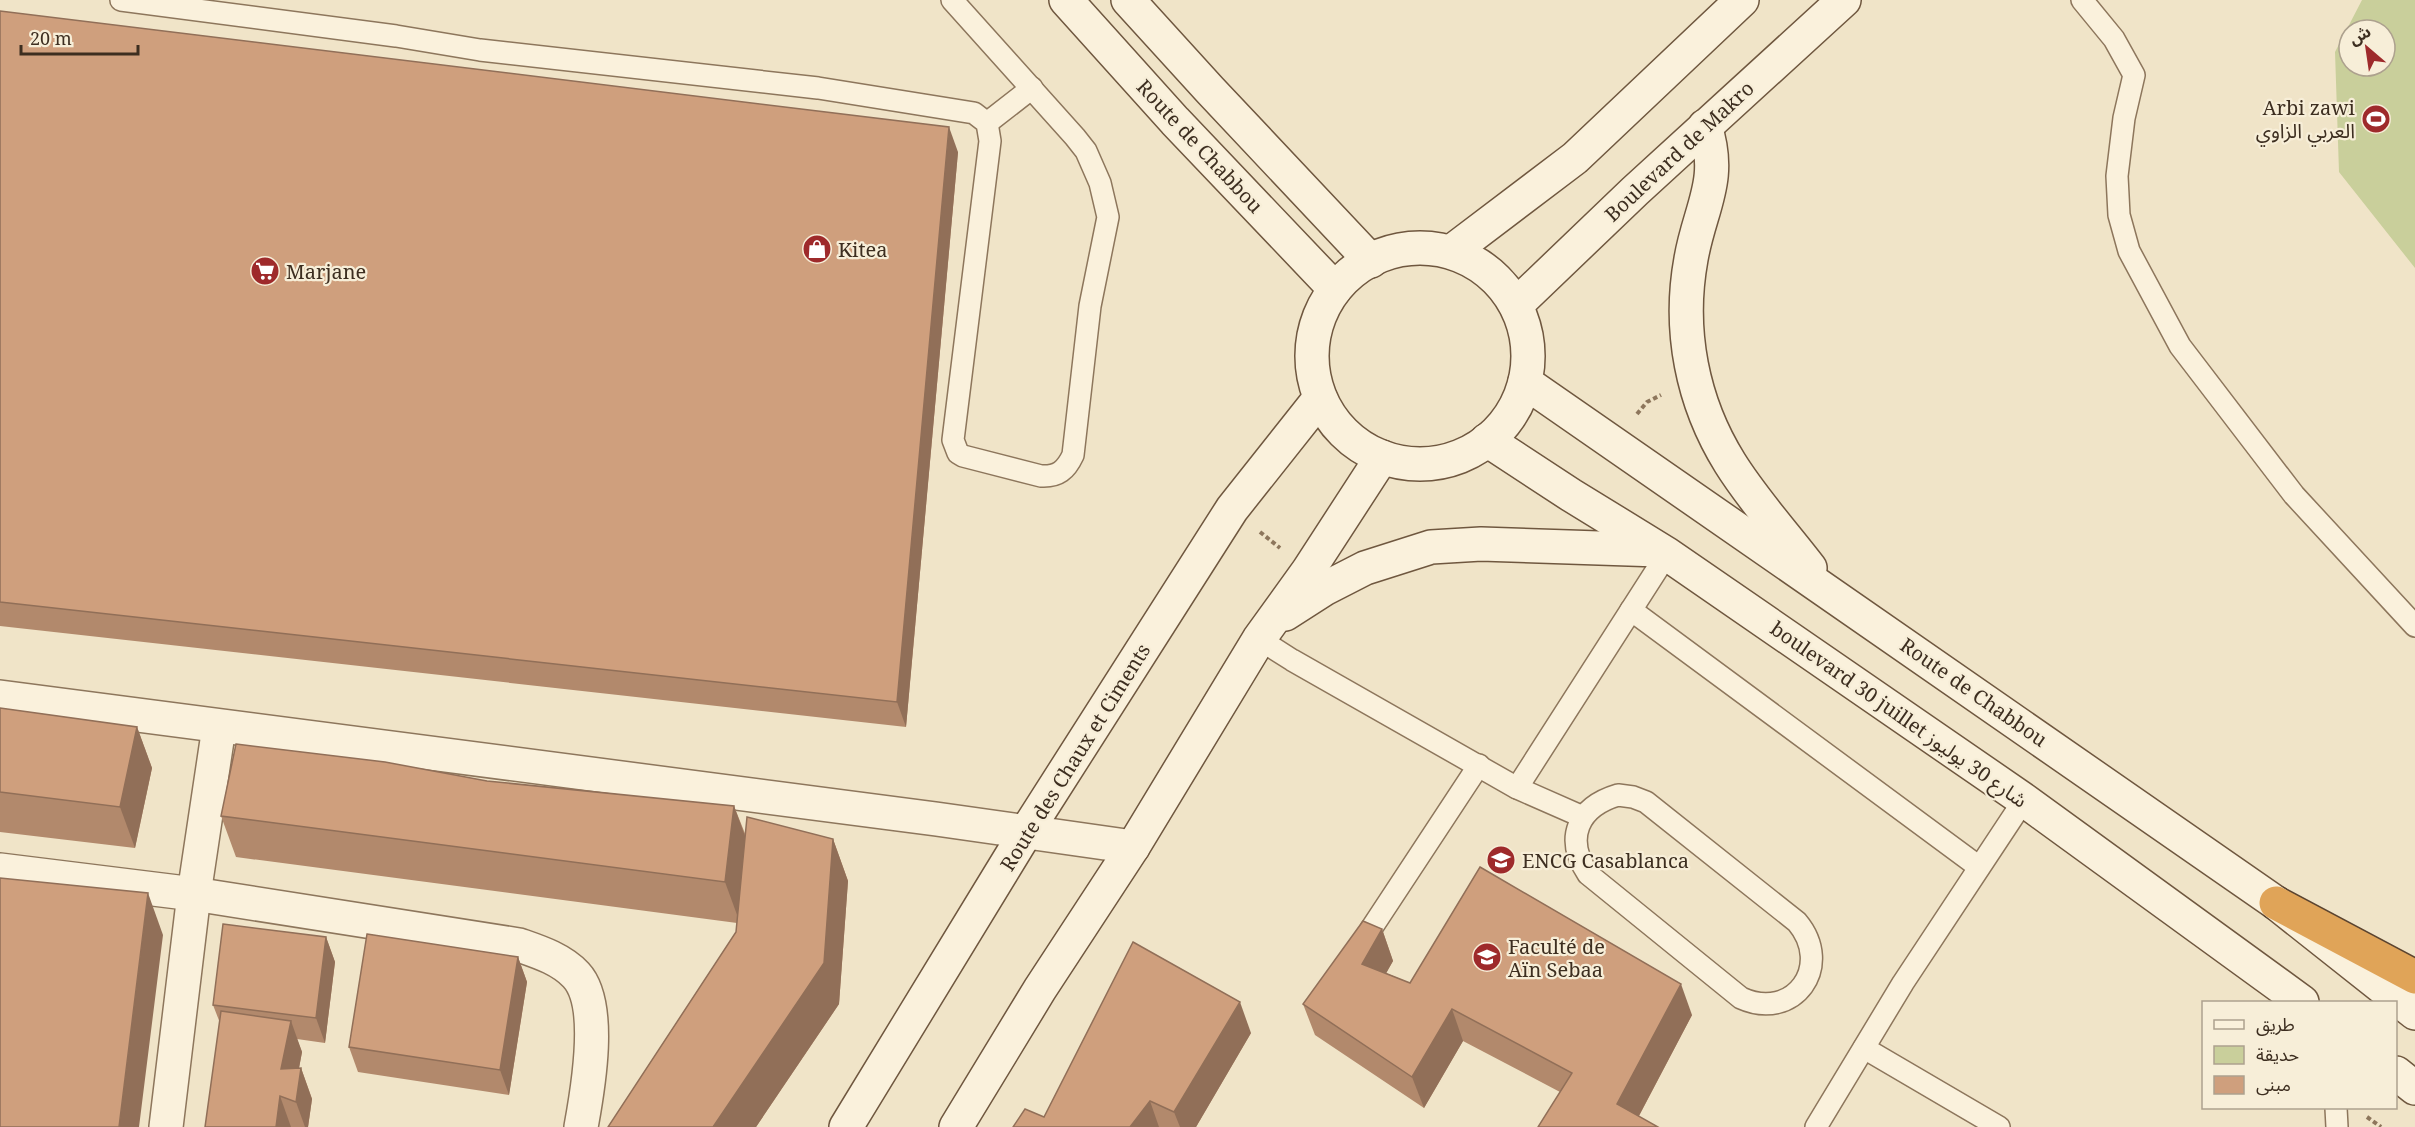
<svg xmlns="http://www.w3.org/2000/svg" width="2415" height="1127" font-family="'Noto Serif','Noto Sans Arabic',serif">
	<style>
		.green { fill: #c9cf9b; fill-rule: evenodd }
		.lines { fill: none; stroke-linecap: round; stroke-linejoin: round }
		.lane-casing { stroke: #8d765c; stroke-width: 24 }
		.street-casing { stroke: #8d765c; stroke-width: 36 }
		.secondary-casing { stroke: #6f573f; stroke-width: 36 }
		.highway-casing { stroke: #5b4430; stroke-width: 36 }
		.path { stroke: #8d765c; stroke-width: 4; stroke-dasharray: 4.5 3; stroke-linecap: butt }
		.lane { stroke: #faf1dc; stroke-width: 21 }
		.street { stroke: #faf1dc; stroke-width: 33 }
		.secondary { stroke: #faf1dc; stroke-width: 33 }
		.highway { stroke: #e0a458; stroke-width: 33 }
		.wall { fill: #b2896c }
		.shaded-wall { fill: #916f58 }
		.building { fill: #cf9f7d; stroke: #916f58; stroke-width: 1.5 }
		.labels { text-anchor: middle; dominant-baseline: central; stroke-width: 4.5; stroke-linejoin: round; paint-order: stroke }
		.poi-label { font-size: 20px; fill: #3d2e20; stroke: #f7eed8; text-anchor: start }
		.street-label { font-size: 20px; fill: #3d2e20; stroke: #f7eed8 }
	</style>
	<rect width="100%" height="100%" fill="#f0e4c8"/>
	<!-- green -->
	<path class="green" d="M2362,0H2415V268L2339,172L2335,52ZM2349,30H2385V66H2349Z"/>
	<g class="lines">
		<!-- lane casing -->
		<g class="lane-casing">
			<g id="lane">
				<path d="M121,0L396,36L480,50L818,88L974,113L987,123L990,141L953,440L958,453L963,456L1041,476C1058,477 1066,470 1073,455L1090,306L1108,217L1100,183L1086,151L1075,137L952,0"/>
				<path d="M2082,0L2114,39L2134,75L2124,118L2117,176L2119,215L2129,251L2180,346L2294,495L2415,626"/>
				<path d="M987,123L1032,88"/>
				<path d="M1631,610L1979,867"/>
				<path d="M1259,639L1292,660L1517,788L1583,817"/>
				<path d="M1517,788L1667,554"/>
				<path d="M1618,795L1633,797L1646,802L1797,922C1834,966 1794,1022 1741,998L1588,874C1564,838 1578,807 1618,795Z"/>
				<path d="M1371,929L1479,765"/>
				<path d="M1864,1048L1999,1127"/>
				<path d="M2336,1108L2337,1127"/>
				<path d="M1816,1127L1903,983L2024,800"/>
			</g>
		</g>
		<!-- street casing -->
		<g class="street-casing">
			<g id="street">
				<path d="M0,697L936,819L1133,847"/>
				<path d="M0,870L194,894L519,945C539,952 561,959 576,975C603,1004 588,1089 581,1127"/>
				<path d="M166,1127L194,894L219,727"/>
			</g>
		</g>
		<!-- secondary casing -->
		<g class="secondary-casing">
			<g id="secondary">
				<path d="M1066,0L1175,121L1335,289"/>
				<path d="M1128,0L1210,90L1371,261"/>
				<path d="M1705,126C1723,181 1700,207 1691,259C1678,330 1692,402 1730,463C1753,500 1784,534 1810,568"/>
				<circle cx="1420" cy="356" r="108"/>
				<path d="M1451,252L1575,158L1742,0"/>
				<path d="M1516,305L1635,191L1844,0"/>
				<path d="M1525,382L2276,903L2415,1013"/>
				<path d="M1487,440L1571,495L1667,554L2024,800L2302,1002"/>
				<path d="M1285,614L1324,589L1365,568L1431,547L1481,544L1659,550"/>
				<path d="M2396,1073L2415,1088"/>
				<path d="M846,1127L1026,832L1232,509L1320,398"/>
				<path d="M956,1127L1040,989L1133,847L1259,639L1308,571L1382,457"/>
			</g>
		</g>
		<!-- highway casing -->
		<g class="highway-casing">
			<path id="highway" d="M2276,903L2415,977"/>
		</g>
		<!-- path -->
		<g class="path">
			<path d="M1637,414L1647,402L1661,395"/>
			<path d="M1260,532L1280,548"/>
			<path d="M2367,1117L2381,1127"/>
		</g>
		<!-- lane -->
		<use href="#lane" class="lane"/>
		<!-- street -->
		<use href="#street" class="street"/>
		<!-- secondary -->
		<use href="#secondary" class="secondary"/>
		<!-- highway -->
		<use href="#highway" class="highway"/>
	</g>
	<!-- wall -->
	<g class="wall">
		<path d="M0,11L958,152L906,727L0,626Z"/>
		<path d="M0,708L137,727L152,768L135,848L0,832Z"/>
		<path d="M487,781L734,806L746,836L833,839L848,881L839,1004L756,1127H608L736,932L737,923L236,857L221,816Z"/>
		<path d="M1382,929L1393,961L1386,973L1410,983L1692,1015L1639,1116L1560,1092L1463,1041L1424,1108L1315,1035L1303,1004Z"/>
		<path d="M326,937L335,962L325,1043L297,1039L302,1052L299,1068H301L312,1099L308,1127H205L220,1023L213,1005Z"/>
		<path d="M518,957L527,982L509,1095L358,1072L349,1047Z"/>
		<path d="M1251,1033L1196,1127H1013L1044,1117Z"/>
	</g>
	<!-- shaded-wall -->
	<g class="shaded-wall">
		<path d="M949,127L958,152L906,727L897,702Z"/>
		<path d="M137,727L152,768L135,848L120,807Z"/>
		<path d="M734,806L749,847L740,923L725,882Z"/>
		<path d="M833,839L848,881L839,1004L756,1127H713Z"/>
		<path d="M148,893L163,935L139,1127H119Z"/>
		<path d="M1382,929L1393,961L1374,995L1362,964Z"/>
		<path d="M326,937L335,962L325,1043L316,1018Z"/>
		<path d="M518,957L527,982L509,1095L500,1070Z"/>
		<path d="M1681,984L1692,1015L1633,1127L1617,1104Z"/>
		<path d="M1240,1002L1251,1033L1196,1127H1180L1174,1112Z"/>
		<path d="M1452,1009L1463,1041L1424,1108L1412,1077Z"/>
		<path d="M291,1021L302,1052L293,1100L281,1069Z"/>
		<path d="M301,1068L312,1099L308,1127H305L296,1102Z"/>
		<path d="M280,1096L291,1127H276Z"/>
		<path d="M1150,1101L1159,1127H1130Z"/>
	</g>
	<!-- building -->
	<g class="building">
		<path d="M0,11L949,127L897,702L0,602Z"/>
		<path d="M0,708L137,727L120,807L0,792Z"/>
		<path d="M236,744L385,762L487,781L734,806L725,882L221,816Z"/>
		<path d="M747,817L833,839L824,963L713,1127H608L736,932Z"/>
		<path d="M1480,867L1681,984L1617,1104L1658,1127H1538L1572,1073L1452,1009L1412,1077L1303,1004L1363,921L1382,929L1362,964L1410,983Z"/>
		<path d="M0,878L148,893L119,1127H0Z"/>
		<path d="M223,924L326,937L316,1018L213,1005Z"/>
		<path d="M367,934L518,957L500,1070L349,1047Z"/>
		<path d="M1133,942L1240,1002L1174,1112L1150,1101L1130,1127H1013L1025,1109L1044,1117Z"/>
		<path d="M221,1011L291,1021L281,1069L301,1068L296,1102L280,1096L276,1127H205Z"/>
	</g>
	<!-- icons -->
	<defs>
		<g id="stadium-disc" transform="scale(1.5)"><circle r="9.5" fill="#9e2a2b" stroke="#f7eed8"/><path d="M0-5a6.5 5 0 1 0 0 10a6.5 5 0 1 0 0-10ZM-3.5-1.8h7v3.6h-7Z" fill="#fff"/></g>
		<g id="shop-disc" transform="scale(1.5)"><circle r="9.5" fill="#9e2a2b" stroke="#f7eed8"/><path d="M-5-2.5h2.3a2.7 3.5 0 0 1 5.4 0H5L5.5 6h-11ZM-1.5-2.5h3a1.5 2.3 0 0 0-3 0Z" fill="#fff"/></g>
		<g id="supermarket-disc" transform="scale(1.5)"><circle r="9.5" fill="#9e2a2b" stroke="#f7eed8"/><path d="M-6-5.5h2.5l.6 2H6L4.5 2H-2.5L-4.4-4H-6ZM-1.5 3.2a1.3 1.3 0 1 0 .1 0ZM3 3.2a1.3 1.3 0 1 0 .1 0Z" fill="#fff"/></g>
		<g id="university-disc" transform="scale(1.5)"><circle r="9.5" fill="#9e2a2b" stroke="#f7eed8"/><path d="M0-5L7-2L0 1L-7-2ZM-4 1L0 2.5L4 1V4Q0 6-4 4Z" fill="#fff"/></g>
	</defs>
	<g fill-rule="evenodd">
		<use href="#stadium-disc" x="2376" y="119"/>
		<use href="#shop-disc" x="817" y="249"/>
		<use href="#supermarket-disc" x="265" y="271"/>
		<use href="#university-disc" x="1501" y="860"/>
		<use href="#university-disc" x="1487" y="957"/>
	</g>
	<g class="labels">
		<!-- poi labels -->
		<g class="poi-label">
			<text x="2355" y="107" text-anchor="end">Arbi zawi<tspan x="2355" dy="23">العربي الزاوي</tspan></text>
			<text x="838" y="249">Kitea</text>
			<text x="286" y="271">Marjane</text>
			<text x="1522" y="860">ENCG Casablanca</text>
			<text x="1508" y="946">Faculté de<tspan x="1508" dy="23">Aïn Sebaa</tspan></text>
		</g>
		<!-- street labels -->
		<g class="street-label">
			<text transform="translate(1200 146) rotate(47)">Route de Chabbou</text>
			<text transform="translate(1679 151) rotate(-43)">Boulevard de Makro</text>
			<text transform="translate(1974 692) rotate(35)">Route de Chabbou</text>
			<text transform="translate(1899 714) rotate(35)">boulevard 30 juillet شارع 30 يوليوز</text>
			<text transform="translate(1075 757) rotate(-58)">Route des Chaux et Ciments</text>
		</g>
	</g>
	<!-- legend -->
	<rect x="2202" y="1001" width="195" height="108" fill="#f7eed8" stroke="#ada18e" stroke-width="1.5"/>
	<rect x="2214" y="1020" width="30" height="9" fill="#faf1dc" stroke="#ada18e" stroke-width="1.5"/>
	<text x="2256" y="1031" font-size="18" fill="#3d2e20">طريق</text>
	<rect x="2214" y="1046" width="30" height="18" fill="#c9cf9b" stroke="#ada18e" stroke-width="1.5"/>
	<text x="2256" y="1061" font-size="18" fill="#3d2e20">حديقة</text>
	<rect x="2214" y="1076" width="30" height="18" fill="#cf9f7d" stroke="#ada18e" stroke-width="1.5"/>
	<text x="2256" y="1091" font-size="18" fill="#3d2e20">مبنى</text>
	<!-- north arrow -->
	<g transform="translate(2367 48) rotate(331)"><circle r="28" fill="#f7eed8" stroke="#ada18e" stroke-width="1.5"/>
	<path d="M0-4.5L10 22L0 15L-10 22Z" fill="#9e2a2b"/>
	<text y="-9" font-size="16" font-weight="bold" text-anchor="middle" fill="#3d2e20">ش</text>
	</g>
	<!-- scale -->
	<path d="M21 45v9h117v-9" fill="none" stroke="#3d2e20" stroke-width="3"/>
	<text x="30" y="45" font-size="18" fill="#3d2e20" stroke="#f7eed8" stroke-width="4.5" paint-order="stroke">20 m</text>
</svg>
